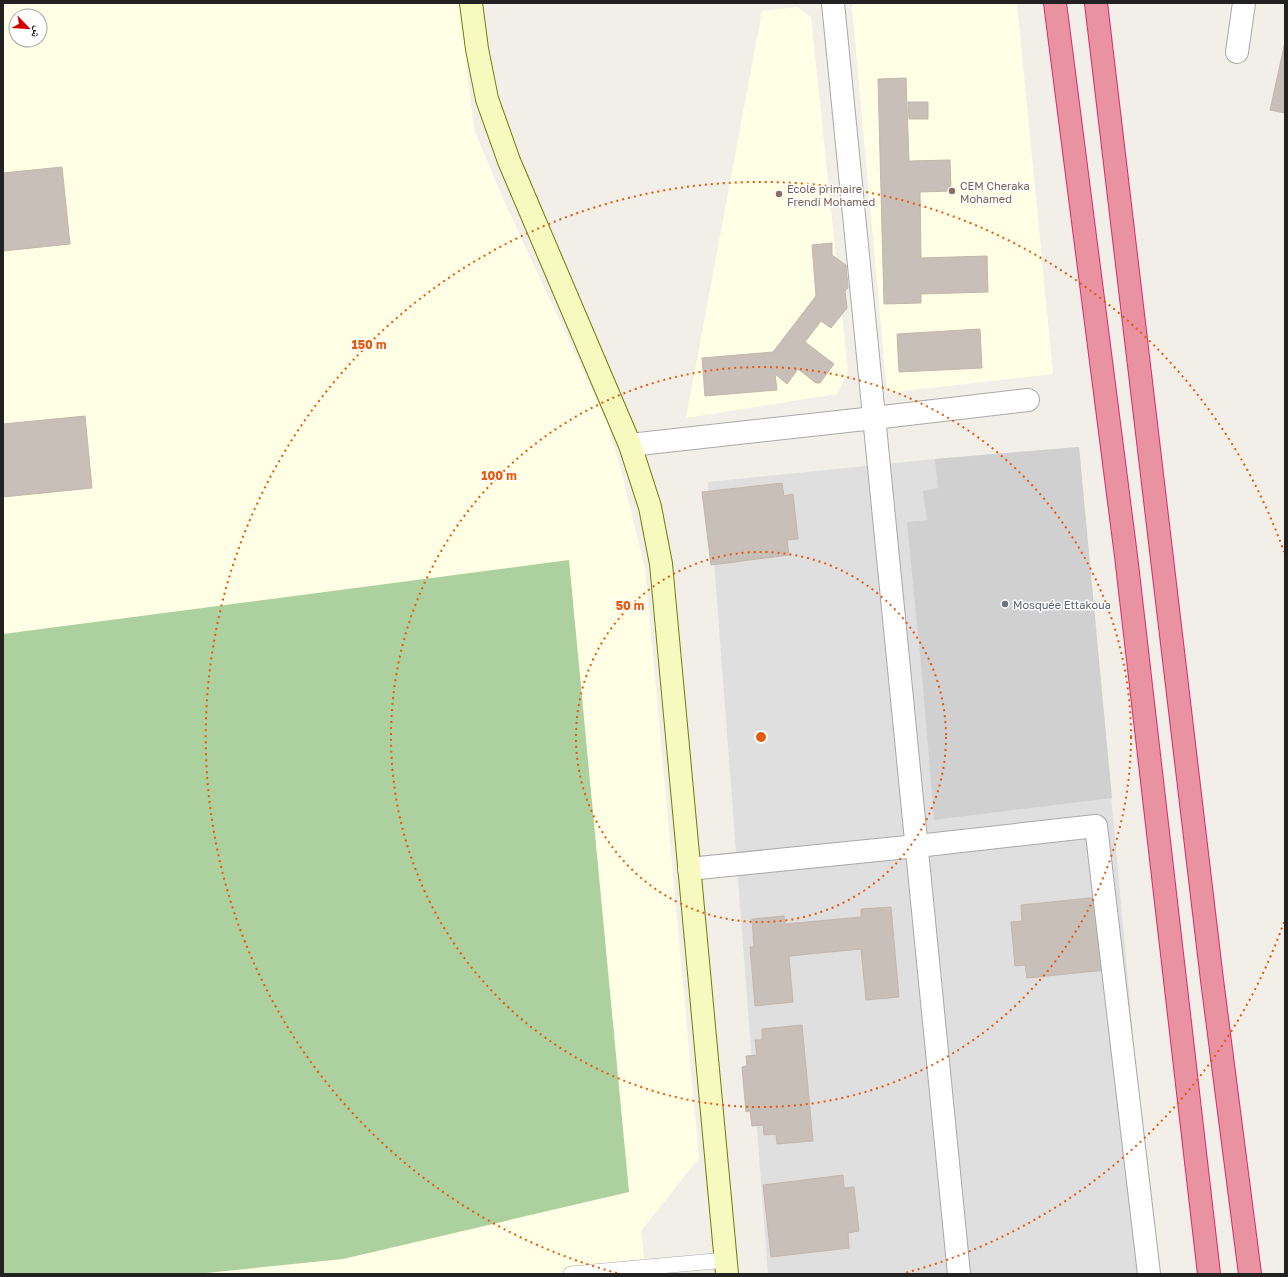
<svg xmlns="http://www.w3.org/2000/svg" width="1288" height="1277" font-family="'Golos Text','Noto Naskh Arabic',sans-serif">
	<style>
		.residential { fill: #e0dfdf }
		.education { fill: #ffffe5; fill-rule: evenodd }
		.religious { fill: #d0d0d0 }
		.forest { fill: #add19e }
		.building { fill: #c7bfb8; stroke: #c4b6ab }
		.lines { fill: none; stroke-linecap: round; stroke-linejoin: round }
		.lane-casing { stroke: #a9a9a9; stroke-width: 16 }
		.street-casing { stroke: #a9a9a9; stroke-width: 24 }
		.secondary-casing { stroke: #707d05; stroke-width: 24 }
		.highway-casing { stroke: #dc2a67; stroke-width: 24 }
		.lane { stroke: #fff; stroke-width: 15 }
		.street { stroke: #fff; stroke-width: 22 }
		.secondary { stroke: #f7fabf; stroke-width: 22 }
		.highway { stroke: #e892a2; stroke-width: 22 }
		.ring { fill: none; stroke: #e8590c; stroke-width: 2; stroke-dasharray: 2 4 }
		.education-dot { fill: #8d6e63; stroke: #fff; stroke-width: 1.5 }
		.worship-dot { fill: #6b7280; stroke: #fff; stroke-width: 1.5 }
		.labels { text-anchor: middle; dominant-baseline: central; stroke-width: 3; stroke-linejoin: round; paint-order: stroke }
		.education-label { font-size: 11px; fill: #785e54; stroke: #fff; text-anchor: start }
		.worship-label { font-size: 11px; fill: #5b616d; stroke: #fff; text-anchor: start }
		.centre { fill: #e8590c; stroke: #fff; stroke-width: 2 }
		.ring-label { font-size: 12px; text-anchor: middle; font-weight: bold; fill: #e8590c; stroke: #fff; stroke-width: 3; stroke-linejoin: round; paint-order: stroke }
	</style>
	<rect width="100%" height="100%" fill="#f2efe9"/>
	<!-- residential -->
	<path class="residential" d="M1079,447L1155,1274H768L708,482L935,459Z"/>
	<!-- education -->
	<g class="education">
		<path d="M3,3H462L468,82L475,132L505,203L609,426L624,482L645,569L699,1158L641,1231L646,1274H3ZM16,16H40V40H16Z"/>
		<path d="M854,3H1017L1053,374L887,393L852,8Z"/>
		<path d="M797,7L811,17L848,372L837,394L686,418L762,11Z"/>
	</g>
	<!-- religious -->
	<path class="religious" d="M1079,447L1112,798L934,820L923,686L907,522L927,520L923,491L938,488L935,459Z"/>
	<!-- forest -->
	<path class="forest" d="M569,560L629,1192L343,1259L196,1274H3V634Z"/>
	<!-- building -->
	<g class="building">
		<path d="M1285,42V113L1270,110Z"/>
		<path d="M906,78L909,161L950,160L951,191L920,192L921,258L987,256L988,292L921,294V303L884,304L878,79Z"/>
		<path d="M908,102H928V119H909Z"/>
		<path d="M62,167L70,244L3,251V173Z"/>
		<path d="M832,243V255L846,265L848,288L845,291L847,308L831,328L821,321L805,342L834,364L820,383H816L798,369L787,384L775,374L777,390L705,396L702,358L773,352L816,296L812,245Z"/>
		<path d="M980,329L982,368L899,372L897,334Z"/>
		<path d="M85,416L92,488L3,497V424Z"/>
		<path d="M782,483L784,496L793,494L798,539L787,540L789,555L711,565L702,492Z"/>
		<path d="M1099,897L1106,970L1027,978L1025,965L1015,966L1011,922L1022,921L1021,905Z"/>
		<path d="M891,907L899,997L866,1000L861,949L789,956L793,1002L755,1006L750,947H754L752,919L784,916L785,924L861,917V909Z"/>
		<path d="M802,1025L813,1141L777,1144L776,1134L764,1135L763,1125L752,1126L750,1111L746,1112L742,1067L747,1066L746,1056L757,1055L755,1040H762V1029Z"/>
		<path d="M843,1175L844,1188L854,1187L859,1231L848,1233L849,1248L771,1257L763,1185Z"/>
	</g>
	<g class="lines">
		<!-- lane casing -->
		<g class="lane-casing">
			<path id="lane" d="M571,1274L726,1260"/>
		</g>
		<!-- street casing -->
		<g class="street-casing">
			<g id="street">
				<path d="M833,3L959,1274"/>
				<path d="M1237,52L1244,3"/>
				<path d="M630,445L874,418L1028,400"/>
				<path d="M689,869L917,846L1096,826L1149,1274"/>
			</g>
		</g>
		<!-- secondary casing -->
		<g class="secondary-casing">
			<path id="secondary" d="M471,3L477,49L487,99L509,161L630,445L650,507L661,564L727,1274"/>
		</g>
		<!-- highway casing -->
		<g class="highway-casing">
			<g id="highway">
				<path d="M1055,3L1126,556L1209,1274"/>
				<path d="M1096,3L1212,980L1250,1274"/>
			</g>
		</g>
		<!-- lane -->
		<use href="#lane" class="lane"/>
		<!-- street -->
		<use href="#street" class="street"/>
		<!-- secondary -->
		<use href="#secondary" class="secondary"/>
		<!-- highway -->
		<use href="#highway" class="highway"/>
	</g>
	<!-- distance rings -->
	<g class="ring">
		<circle cx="761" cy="737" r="185"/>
		<circle cx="761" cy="737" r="370"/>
		<path d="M1284 922A555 555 0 0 1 905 1273M617 1273A555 555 0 1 1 1284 552"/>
	</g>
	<!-- markers -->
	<g class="education-dot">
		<circle cx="952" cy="191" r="4"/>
		<circle cx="779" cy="194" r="4"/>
	</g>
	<circle class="worship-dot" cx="1005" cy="604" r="4"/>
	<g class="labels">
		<!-- education labels -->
		<g class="education-label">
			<text x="960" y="185">CEM Cheraka<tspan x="960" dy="13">Mohamed</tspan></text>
			<text x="787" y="188">Ecole primaire<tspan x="787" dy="13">Frendi Mohamed</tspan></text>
		</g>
		<!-- worship labels -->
		<g class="worship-label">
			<text x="1013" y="604">Mosquée Ettakoua</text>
		</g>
	</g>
	<circle cx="761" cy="737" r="6" class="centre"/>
	<g class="ring-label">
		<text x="369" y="349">150 m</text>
		<text x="499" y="480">100 m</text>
		<text x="630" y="610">50 m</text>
	</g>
	<!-- border -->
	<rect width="1288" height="1277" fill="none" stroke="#222222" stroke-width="8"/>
	<!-- north arrow -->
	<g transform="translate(28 28) rotate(115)"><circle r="19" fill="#ffffff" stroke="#a7a7a7"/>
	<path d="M0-3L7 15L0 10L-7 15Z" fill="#d40000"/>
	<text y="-6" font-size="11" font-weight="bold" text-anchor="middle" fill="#222222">ش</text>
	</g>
</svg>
